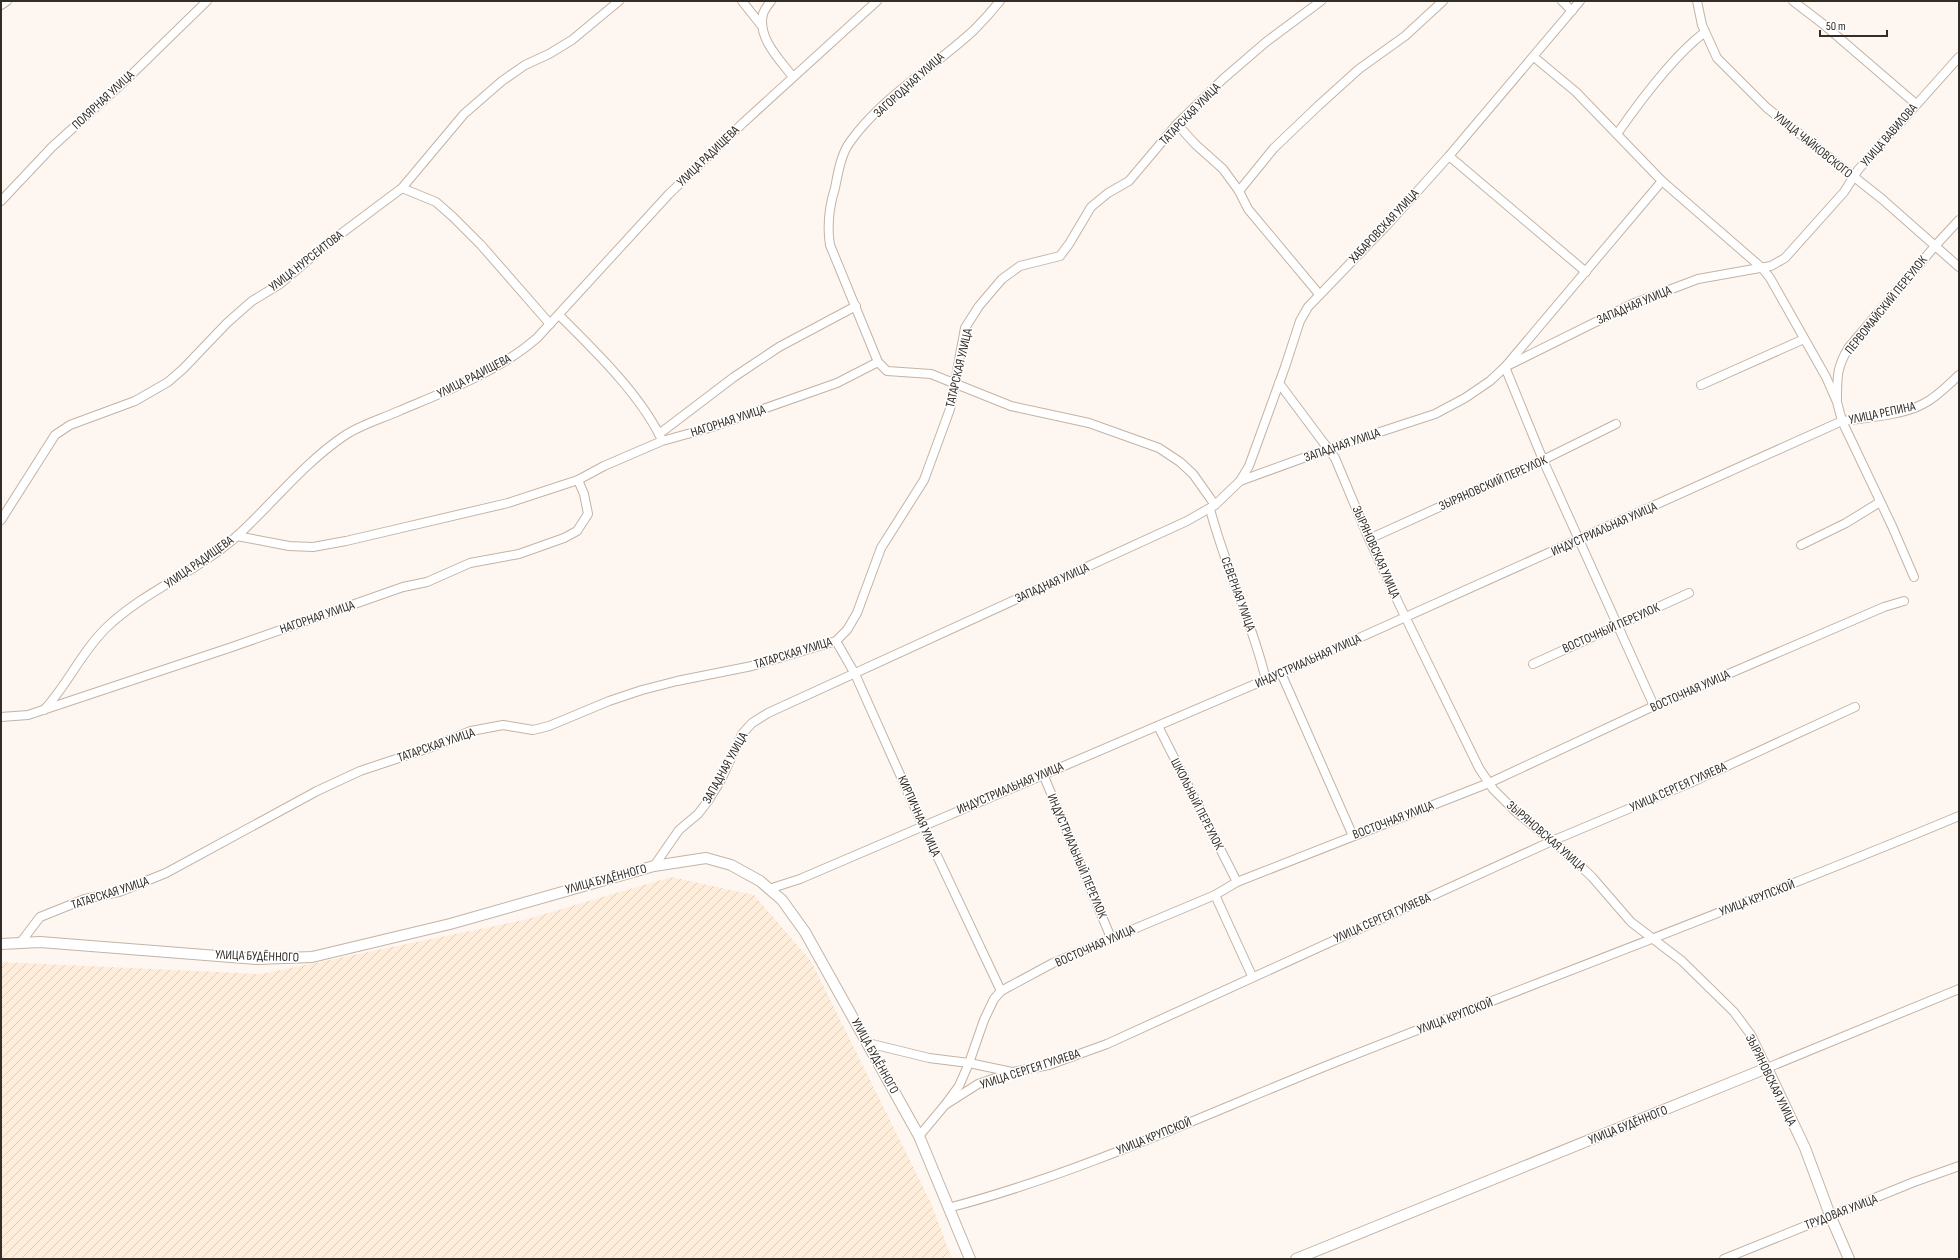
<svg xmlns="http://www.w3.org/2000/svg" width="1960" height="1260" font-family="'Sofia Sans Condensed',sans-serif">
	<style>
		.industrial { fill: url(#industrial-furrows) }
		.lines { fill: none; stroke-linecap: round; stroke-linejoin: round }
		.minor-casing { stroke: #c3b3a5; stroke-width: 10 }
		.tertiary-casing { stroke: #c3b3a5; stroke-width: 12 }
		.minor { stroke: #fff; stroke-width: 8 }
		.tertiary { stroke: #fff; stroke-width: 10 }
		.labels { text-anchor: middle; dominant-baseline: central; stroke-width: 3; stroke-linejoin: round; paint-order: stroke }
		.street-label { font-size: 13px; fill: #332d27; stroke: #fff }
	</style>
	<defs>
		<pattern id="industrial-furrows" width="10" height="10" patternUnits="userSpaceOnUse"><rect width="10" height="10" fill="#ffeddc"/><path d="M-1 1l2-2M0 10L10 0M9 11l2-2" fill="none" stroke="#dbccbd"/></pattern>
	</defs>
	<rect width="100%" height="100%" fill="#fef7f1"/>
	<!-- industrial -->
	<path class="industrial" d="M671,877L754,895L811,961L931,1203L952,1259H1V962L261,974L524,920Z"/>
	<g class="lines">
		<!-- minor casing -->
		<g class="minor-casing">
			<g id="minor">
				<path d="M742,1L761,25"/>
				<path d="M771,1C768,5 764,10 763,14C757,38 780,60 793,77"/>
				<path d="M1000,1C992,11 983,21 974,30C933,68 883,96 850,142C841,154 838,173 835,188C829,207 827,226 830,245L878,362L887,371L931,374L1011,406L1089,423L1159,448L1180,462L1193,474L1215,505"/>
				<path d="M1562,1L1572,11"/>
				<path d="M1697,1L1702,25L1717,58L1767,108L1882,199L1959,267"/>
				<path d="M1793,1L1823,24L1916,104"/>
				<path d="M1,5L7,1"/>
				<path d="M1534,57L1576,92L1662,181L1762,268L1770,278L1826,377L1837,402L1842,421L1892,526L1914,577"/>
				<path d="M1177,124L1195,144L1223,169L1239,191L1248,209L1319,294"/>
				<path d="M1617,134C1640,101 1673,56 1705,32"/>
				<path d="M1449,156L1586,272"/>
				<path d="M402,188L436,202L453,217L481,245L550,324"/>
				<path d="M1239,191L1274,148L1318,106L1359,69L1405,36L1443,1"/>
				<path d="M1,201L52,147L128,78L207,1"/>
				<path d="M559,315C594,350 639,393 661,438"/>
				<path d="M1509,365L1632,304L1698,279L1771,266L1785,258L1844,192L1858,170L1959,57"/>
				<path d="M1505,367L1543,460L1654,706"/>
				<path d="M1279,383L1335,458L1369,539L1399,604L1479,768L1493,789L1515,811L1569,855L1592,877L1631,922L1682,961L1734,1012L1751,1035L1767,1068L1959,989"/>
				<path d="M1701,385L1804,339"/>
				<path d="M1837,399C1837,377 1837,366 1849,347L1935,246L1959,220"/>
				<path d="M659,434L734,377L779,347L856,306"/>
				<path d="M1240,481L1249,466L1285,367L1300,321L1308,307L1388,224L1449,156L1580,1"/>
				<path d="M1210,509C1225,567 1252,621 1266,680"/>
				<path d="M1,520L55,435L70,425L135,401L168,382L183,369L227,323L252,301L280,284L326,245L402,188L464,114L502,81L525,65L549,54L572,40L619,1"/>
				<path d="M237,536L289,546L313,547L346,541L508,503L578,480L604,466L662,441L709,428L837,383L878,362"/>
				<path d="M1369,539L1543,460L1616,424"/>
				<path d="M1801,545L1846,523L1880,502"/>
				<path d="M836,641L855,674L923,826L1001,991"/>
				<path d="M1533,664L1689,593"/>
				<path d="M1281,673L1353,836"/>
				<path d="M44,710C68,684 82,651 107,627C146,590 199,571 238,535C274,502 304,463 344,436C360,425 381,419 399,411C446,391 498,372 537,338L669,194L743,123L877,1"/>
				<path d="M1,717L28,715L232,647L403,587L427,582L470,563L519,554L564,538L577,531L588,514L584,494L578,480"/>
				<path d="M1158,726L1237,882"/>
				<path d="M1043,774L1111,938"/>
				<path d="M654,866L679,830L698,814L708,801L721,780L742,734L752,723L768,713L1187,521L1215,505L1240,481L1328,449L1435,414L1465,398L1490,381L1505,367L1662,181"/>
				<path d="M769,889L800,879L1281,673L1842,421C1866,418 1903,415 1923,404C1937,397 1948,385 1959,375"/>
				<path d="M1215,895L1252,976"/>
				<path d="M21,942L40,917L85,899L119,892L166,873L317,791L360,771L429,748L471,731L503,725L533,730L549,726L609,701L642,690L677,681L752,666L836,641L847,630L857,613L881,548L924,480L950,409L965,328L979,306L1002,279L1020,266L1060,256L1069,244L1091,207L1108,193L1129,181L1177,124L1223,79L1266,42L1321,1"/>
				<path d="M868,1043L929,1058L969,1063L1012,1072"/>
				<path d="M945,1105L959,1086L969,1063L984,1020L994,999L1001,991L1053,963L1215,895L1237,882L1489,783L1654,706L1884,607L1904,601"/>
				<path d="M919,1136L945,1105L978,1084L1013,1072L1049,1065L1107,1044L1552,841L1690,783L1855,707"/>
				<path d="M948,1208C1082,1173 1208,1113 1336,1062C1543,980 1753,902 1959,816"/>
				<path d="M1724,1259L1914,1182L1959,1166"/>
			</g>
		</g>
		<!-- tertiary casing -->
		<g class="tertiary-casing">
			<g id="tertiary">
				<path d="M1,944L40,942L257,959L312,957L450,924L654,866L706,858L731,865L760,881L782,900L805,932L919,1136L970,1259"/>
				<path d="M1296,1259L1767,1068L1805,1148L1830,1215L1849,1259"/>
			</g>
		</g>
		<!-- minor -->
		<use href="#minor" class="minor"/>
		<!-- tertiary -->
		<use href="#tertiary" class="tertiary"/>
	</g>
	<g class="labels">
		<!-- street labels -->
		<g class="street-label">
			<text transform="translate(909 85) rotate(-42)">ЗАГОРОДНАЯ УЛИЦА</text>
			<text transform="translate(103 100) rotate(-43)">ПОЛЯРНАЯ УЛИЦА</text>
			<text transform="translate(1190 114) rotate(-46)">ТАТАРСКАЯ УЛИЦА</text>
			<text transform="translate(1889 135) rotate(-49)">УЛИЦА ВАВИЛОВА</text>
			<text transform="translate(1813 145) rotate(39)">УЛИЦА ЧАЙКОВСКОГО</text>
			<text transform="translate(708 156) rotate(-44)">УЛИЦА РАДИЩЕВА</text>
			<text transform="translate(1384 226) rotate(-47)">ХАБАРОВСКАЯ УЛИЦА</text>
			<text transform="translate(306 261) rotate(-38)">УЛИЦА НУРСЕИТОВА</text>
			<text transform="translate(1634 305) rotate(-23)">ЗАПАДНАЯ УЛИЦА</text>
			<text transform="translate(1886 305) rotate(-51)">ПЕРВОМАЙСКИЙ ПЕРЕУЛОК</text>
			<text transform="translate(959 368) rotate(-77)">ТАТАРСКАЯ УЛИЦА</text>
			<text transform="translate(474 376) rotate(-27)">УЛИЦА РАДИЩЕВА</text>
			<text transform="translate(1882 413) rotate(-12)">УЛИЦА РЕПИНА</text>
			<text transform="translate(728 421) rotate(-18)">НАГОРНАЯ УЛИЦА</text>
			<text transform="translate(1342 445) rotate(-19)">ЗАПАДНАЯ УЛИЦА</text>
			<text transform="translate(1493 483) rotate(-24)">ЗЫРЯНОВСКИЙ ПЕРЕУЛОК</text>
			<text transform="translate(1604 529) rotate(-24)">ИНДУСТРИАЛЬНАЯ УЛИЦА</text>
			<text transform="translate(1376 552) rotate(66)">ЗЫРЯНОВСКАЯ УЛИЦА</text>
			<text transform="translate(199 562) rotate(-35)">УЛИЦА РАДИЩЕВА</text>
			<text transform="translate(1052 583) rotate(-24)">ЗАПАДНАЯ УЛИЦА</text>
			<text transform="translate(1238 594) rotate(70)">СЕВЕРНАЯ УЛИЦА</text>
			<text transform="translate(317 617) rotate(-19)">НАГОРНАЯ УЛИЦА</text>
			<text transform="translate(1611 628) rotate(-24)">ВОСТОЧНЫЙ ПЕРЕУЛОК</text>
			<text transform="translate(793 653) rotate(-17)">ТАТАРСКАЯ УЛИЦА</text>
			<text transform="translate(1308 661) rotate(-24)">ИНДУСТРИАЛЬНАЯ УЛИЦА</text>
			<text transform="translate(1690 691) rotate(-24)">ВОСТОЧНАЯ УЛИЦА</text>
			<text transform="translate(436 745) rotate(-19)">ТАТАРСКАЯ УЛИЦА</text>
			<text transform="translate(725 768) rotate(-61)">ЗАПАДНАЯ УЛИЦА</text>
			<text transform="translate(1678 787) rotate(-24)">УЛИЦА СЕРГЕЯ ГУЛЯЕВА</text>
			<text transform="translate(1010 788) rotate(-23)">ИНДУСТРИАЛЬНАЯ УЛИЦА</text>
			<text transform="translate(1197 804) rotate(63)">ШКОЛЬНЫЙ ПЕРЕУЛОК</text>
			<text transform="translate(919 816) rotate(66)">КИРПИЧНАЯ УЛИЦА</text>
			<text transform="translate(1393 820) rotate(-21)">ВОСТОЧНАЯ УЛИЦА</text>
			<text transform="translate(1546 836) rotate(41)">ЗЫРЯНОВСКАЯ УЛИЦА</text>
			<text transform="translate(1077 856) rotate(67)">ИНДУСТРИАЛЬНЫЙ ПЕРЕУЛОК</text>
			<text transform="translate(606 879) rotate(-15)">УЛИЦА БУДЁННОГО</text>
			<text transform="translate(110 893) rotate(-18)">ТАТАРСКАЯ УЛИЦА</text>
			<text transform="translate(1757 898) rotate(-21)">УЛИЦА КРУПСКОЙ</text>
			<text transform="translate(1382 918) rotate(-24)">УЛИЦА СЕРГЕЯ ГУЛЯЕВА</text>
			<text transform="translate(1095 946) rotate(-24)">ВОСТОЧНАЯ УЛИЦА</text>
			<text transform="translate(257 956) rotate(2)">УЛИЦА БУДЁННОГО</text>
			<text transform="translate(1455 1016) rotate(-21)">УЛИЦА КРУПСКОЙ</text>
			<text transform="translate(875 1056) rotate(61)">УЛИЦА БУДЁННОГО</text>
			<text transform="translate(1030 1069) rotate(-18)">УЛИЦА СЕРГЕЯ ГУЛЯЕВА</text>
			<text transform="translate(1771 1080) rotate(64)">ЗЫРЯНОВСКАЯ УЛИЦА</text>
			<text transform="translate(1628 1125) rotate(-22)">УЛИЦА БУДЁННОГО</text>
			<text transform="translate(1154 1136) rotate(-22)">УЛИЦА КРУПСКОЙ</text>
			<text transform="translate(1841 1212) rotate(-21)">ТРУДОВАЯ УЛИЦА</text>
		</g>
	</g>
	<!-- border -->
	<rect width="1960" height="1260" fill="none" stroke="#332d27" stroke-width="4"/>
	<!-- scale -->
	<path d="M1820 30v6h67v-6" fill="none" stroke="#332d27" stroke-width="2"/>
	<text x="1826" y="30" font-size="12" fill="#332d27" stroke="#ffffff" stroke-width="3" paint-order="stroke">50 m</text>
</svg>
